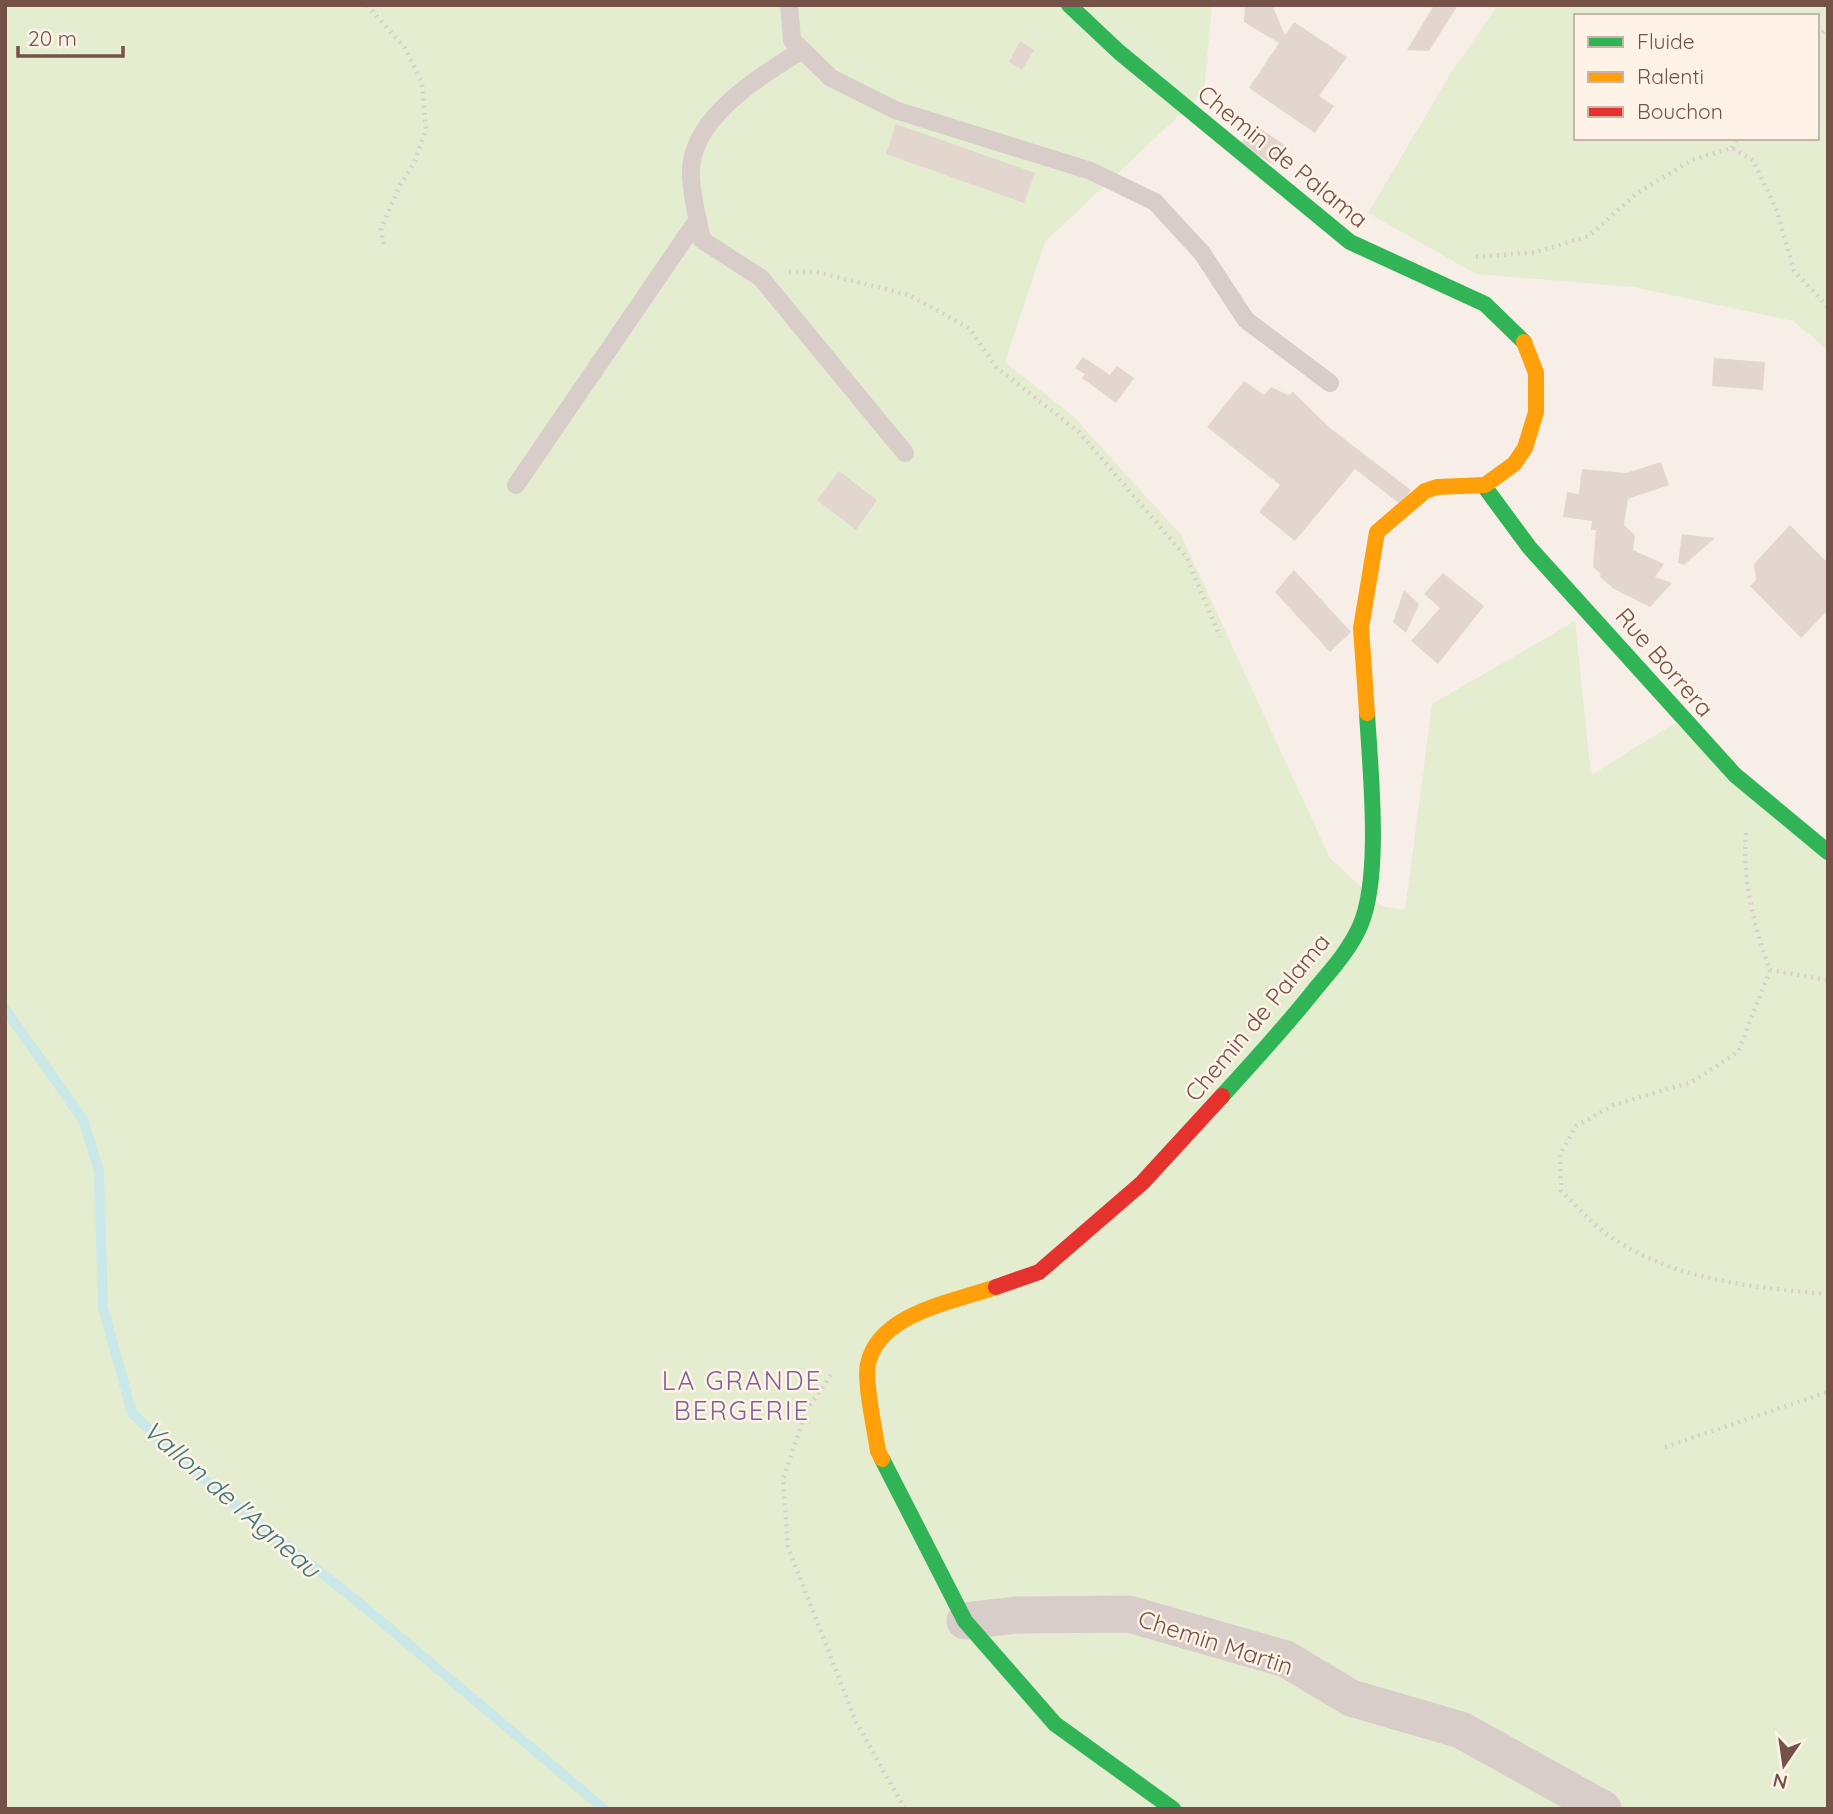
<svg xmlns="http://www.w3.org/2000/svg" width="1833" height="1814" font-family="Quicksand,sans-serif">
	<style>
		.green { fill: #e5edd1; fill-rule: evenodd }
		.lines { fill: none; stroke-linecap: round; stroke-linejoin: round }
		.stream { stroke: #c9e8e7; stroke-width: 10 }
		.building { fill: #e3d6cf }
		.path { stroke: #d9cfcb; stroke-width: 4.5; stroke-dasharray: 2 5; stroke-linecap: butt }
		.lane { stroke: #d8cdc9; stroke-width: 18 }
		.street { stroke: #d8cdc9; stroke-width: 37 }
		.fast { stroke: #30b455; stroke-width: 16 }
		.slow { stroke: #ff9f0a; stroke-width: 16 }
		.jam { stroke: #e5322d; stroke-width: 16 }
		.labels { text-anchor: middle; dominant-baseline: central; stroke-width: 5; stroke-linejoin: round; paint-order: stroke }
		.street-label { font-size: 24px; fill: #755247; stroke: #fff3e8 }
		.neighbourhood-label { font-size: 26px; letter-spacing: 2px; fill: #806299; stroke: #fff3e8 }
		.water-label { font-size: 26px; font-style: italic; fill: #3a787c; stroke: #fff3e8 }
	</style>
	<rect width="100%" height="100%" fill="#f7efe7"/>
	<!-- green -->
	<g class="green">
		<path d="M5,5H1212L1204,92L1045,242L1005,362L1073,416L1181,535L1330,858L1382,906L1405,910L1432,704L1575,621L1591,775L1675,723L1828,860V1809H5Z"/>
		<path d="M1498,5H1828V350L1793,321L1633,287L1476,274L1368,213L1452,71ZM1576,16H1817V138H1576Z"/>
	</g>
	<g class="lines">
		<!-- stream -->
		<path class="stream" d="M5,1009L84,1121L99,1172L103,1307L132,1413L181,1461L363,1606L604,1809"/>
	</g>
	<!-- building -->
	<g class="building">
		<path d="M1245,5H1272L1285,35L1294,22L1347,57L1319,96L1334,106L1315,133L1249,88L1279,43L1244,22Z"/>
		<path d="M1434,5H1458L1429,51L1407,50Z"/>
		<path d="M1020,41L1034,50L1022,70L1009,62Z"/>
		<path d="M896,124L1035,173L1024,203L886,154Z"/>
		<path d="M1256,126L1285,145L1274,165L1240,144Z"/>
		<path d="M1083,357L1110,375L1117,366L1134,378L1116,403L1082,378L1085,374L1075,368Z"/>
		<path d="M1714,358L1765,362L1763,390L1712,386Z"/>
		<path d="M1244,381L1264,395L1271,387L1288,395L1293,392L1330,428L1411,490L1400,504L1355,469L1295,541L1259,512L1280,485L1207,427Z"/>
		<path d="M1661,462L1669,485L1628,499L1624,525L1635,535L1633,550L1664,564L1655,577L1672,583L1650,607L1614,589L1599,576L1601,574L1593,567L1596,530H1591L1592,521L1563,517L1567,492L1579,494L1582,469L1626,473Z"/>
		<path d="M839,471L877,500L856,530L817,500Z"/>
		<path d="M1790,525L1828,563V610L1801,638L1750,586L1756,580L1754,564Z"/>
		<path d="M1682,534L1715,538L1684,565L1678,563Z"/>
		<path d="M1294,570L1351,632L1330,652L1275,592Z"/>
		<path d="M1443,573L1484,606L1438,664L1411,641L1440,608L1424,594Z"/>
		<path d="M1404,590L1419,604L1406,633L1393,622Z"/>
	</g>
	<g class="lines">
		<!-- path -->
		<g class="path">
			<path d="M367,5L405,48L422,83L426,130L414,163L399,187L381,229L384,247"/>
			<path d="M1817,37L1828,28"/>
			<path d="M1732,148L1737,138"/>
			<path d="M1476,257L1537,252L1589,236L1637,193L1692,160L1732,148L1753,160L1777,211L1794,271L1828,307"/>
			<path d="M789,272H817L909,295L969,328L997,368L1079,432L1187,558L1220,637"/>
			<path d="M1746,833C1742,879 1754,927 1770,970L1828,980"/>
			<path d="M1770,970L1738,1052L1692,1082L1614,1105L1576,1126L1560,1154L1561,1191C1575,1204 1588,1220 1604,1232C1669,1280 1749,1287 1828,1294"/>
			<path d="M831,1375L806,1411L783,1479L788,1547L856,1722L905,1809"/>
			<path d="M1665,1447L1828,1392"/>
		</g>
		<!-- lane -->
		<g class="lane">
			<path d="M789,5L792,40L831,78L895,110L1091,171L1155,202L1202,253L1246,320L1330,383"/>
			<path d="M802,50C760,77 687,119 691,177C692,198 698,220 702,240L761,278L905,453"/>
			<path d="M516,485L698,219"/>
		</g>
		<!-- street -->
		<path class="street" d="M965,1621L1018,1615L1129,1614L1286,1659L1351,1698L1461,1730L1603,1809"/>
		<!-- fast -->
		<g class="fast">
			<path d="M1069,5L1119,52L1350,242L1485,304L1524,342"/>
			<path d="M1484,486L1529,547L1735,775L1828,852"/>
			<path d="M1222,1096C1255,1060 1287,1025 1317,987C1333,968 1350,949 1360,926C1382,877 1370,768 1367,713"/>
			<path d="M882,1459L965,1621L1055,1724L1173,1809"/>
		</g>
		<!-- slow -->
		<g class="slow">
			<path d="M1367,713L1361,628L1377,532L1425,491L1437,487L1485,485L1514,464L1525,448L1536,412V373L1524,342"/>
			<path d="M882,1459L878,1451C875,1431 864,1381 868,1364C879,1313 953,1302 996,1287"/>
		</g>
		<!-- jam -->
		<path class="jam" d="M996,1287L1039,1272L1142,1183L1222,1096"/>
	</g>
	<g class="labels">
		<!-- street labels -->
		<g class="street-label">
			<text transform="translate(1283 156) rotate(39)">Chemin de Palama</text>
			<text transform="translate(1665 662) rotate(49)">Rue Borrera</text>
			<text transform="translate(1257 1017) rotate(-50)">Chemin de Palama</text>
			<text transform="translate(1216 1642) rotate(18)">Chemin Martin</text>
		</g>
		<!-- neighbourhood labels -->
		<g class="neighbourhood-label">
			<text x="742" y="1380">LA GRANDE<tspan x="742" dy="30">BERGERIE</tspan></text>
		</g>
		<!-- water labels -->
		<g class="water-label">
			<text transform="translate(232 1499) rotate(41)">Vallon de l'Agneau</text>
		</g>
	</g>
	<!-- border -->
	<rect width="1833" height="1814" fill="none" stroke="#755247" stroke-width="14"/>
	<!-- legend -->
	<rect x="1574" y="14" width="245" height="126" fill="#fff3e8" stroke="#c8b3a8" stroke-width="2"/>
	<rect x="1588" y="37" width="35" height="10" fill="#30b455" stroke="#c8b3a8" stroke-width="2"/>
	<text x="1637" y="49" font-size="21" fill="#755247">Fluide</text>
	<rect x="1588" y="72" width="35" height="10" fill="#ff9f0a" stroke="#c8b3a8" stroke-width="2"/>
	<text x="1637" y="84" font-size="21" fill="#755247">Ralenti</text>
	<rect x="1588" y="107" width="35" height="10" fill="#e5322d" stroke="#c8b3a8" stroke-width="2"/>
	<text x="1637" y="119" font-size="21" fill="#755247">Bouchon</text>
	<!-- north arrow -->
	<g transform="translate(1784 1765) rotate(193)" stroke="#fff3e8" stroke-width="5" paint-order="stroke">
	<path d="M0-5L12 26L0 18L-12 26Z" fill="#755247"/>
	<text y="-10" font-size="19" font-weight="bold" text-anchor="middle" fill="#755247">N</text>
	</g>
	<!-- scale -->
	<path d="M18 46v10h105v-10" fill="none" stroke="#755247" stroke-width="3.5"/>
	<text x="28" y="46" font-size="21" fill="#755247" stroke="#fff3e8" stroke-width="5" paint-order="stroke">20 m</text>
</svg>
